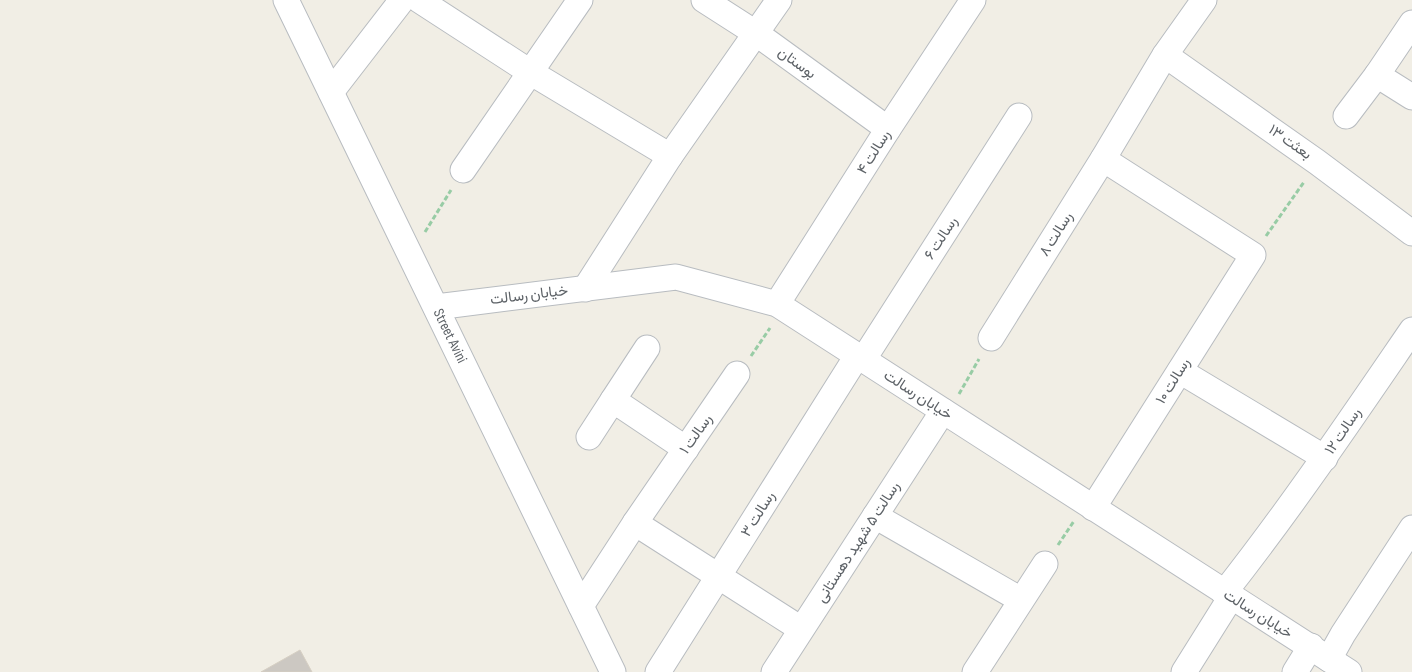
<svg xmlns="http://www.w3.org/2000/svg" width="1412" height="672" font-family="'Sofia Sans Condensed',Vazirmatn,sans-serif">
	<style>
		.building { fill: #ccc8c2; stroke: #d6cfc3 }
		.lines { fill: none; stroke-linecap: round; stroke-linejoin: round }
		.minor-casing { stroke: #b8bcc0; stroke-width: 27 }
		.path { stroke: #98cca5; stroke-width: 3; stroke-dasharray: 5 2.5; stroke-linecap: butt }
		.minor { stroke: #fff; stroke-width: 25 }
		.labels { text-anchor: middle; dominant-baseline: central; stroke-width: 4.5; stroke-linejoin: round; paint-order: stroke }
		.street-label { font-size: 15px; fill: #5d6267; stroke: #fff }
	</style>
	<rect width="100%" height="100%" fill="#f1eee5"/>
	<!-- building -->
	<path class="building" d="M300,650L312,672H261Z"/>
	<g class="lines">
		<!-- minor casing -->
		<g class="minor-casing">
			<g id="minor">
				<path d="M286,0L613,672"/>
				<path d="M419,0L530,72L670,156"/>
				<path d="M704,0L757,34L888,129"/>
				<path d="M1165,55L1317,162L1412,233"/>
				<path d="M1377,75L1412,97"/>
				<path d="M331,92L402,0"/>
				<path d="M1346,116L1377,75L1412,23"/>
				<path d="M463,170L580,0"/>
				<path d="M585,289L670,156L779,0"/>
				<path d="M777,304L888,129L973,0"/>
				<path d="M436,307L676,277L777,304L1349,672"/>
				<path d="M991,338L1103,159L1165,55L1204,0"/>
				<path d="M863,360L1019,116"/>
				<path d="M1180,371L1325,458"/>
				<path d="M613,400L647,348"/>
				<path d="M589,437L613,400L686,449"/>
				<path d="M1093,508L1253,255L1103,159"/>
				<path d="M875,516L1021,600"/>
				<path d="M635,523L801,629"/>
				<path d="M1224,593C1291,508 1351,419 1412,330"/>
				<path d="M581,606L635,523L737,374"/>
				<path d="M1329,659L1343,634L1412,528"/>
				<path d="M658,672L857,356"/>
				<path d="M774,672L943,411"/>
				<path d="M975,672L1045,564"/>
				<path d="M1184,672L1231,597"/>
				<path d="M1295,672L1311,646"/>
			</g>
		</g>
		<!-- path -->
		<g class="path">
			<path d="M425,232L451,190"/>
			<path d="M1266,236L1304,182"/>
			<path d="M751,356L770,328"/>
			<path d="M959,394L979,359"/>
			<path d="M1058,545L1074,521"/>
		</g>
		<!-- minor -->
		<use href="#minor" class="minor"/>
	</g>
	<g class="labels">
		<!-- street labels -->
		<g class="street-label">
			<text transform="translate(797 63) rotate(36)">بوستان</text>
			<text transform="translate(1290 142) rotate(35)">بعثت ۱۳</text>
			<text transform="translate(874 152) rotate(-58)">رسالت ۴</text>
			<text transform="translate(1056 234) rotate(-58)">رسالت ۸</text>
			<text transform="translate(941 238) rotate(-57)">رسالت ۶</text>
			<text transform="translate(529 295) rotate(-7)">خیابان رسالت</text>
			<text transform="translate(450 336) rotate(64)">Street Avini</text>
			<text transform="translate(1173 381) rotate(-58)">رسالت ۱۰</text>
			<text transform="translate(918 395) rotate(33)">خیابان رسالت</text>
			<text transform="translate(1343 431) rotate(-56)">رسالت ۱۲</text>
			<text transform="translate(696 434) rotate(-55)">رسالت ۱</text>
			<text transform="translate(758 514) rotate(-58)">رسالت ۳</text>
			<text transform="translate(858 542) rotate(-57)">رسالت ۵ شهید دهستانی</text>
			<text transform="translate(1258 614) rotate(32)">خیابان رسالت</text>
		</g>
	</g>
</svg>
